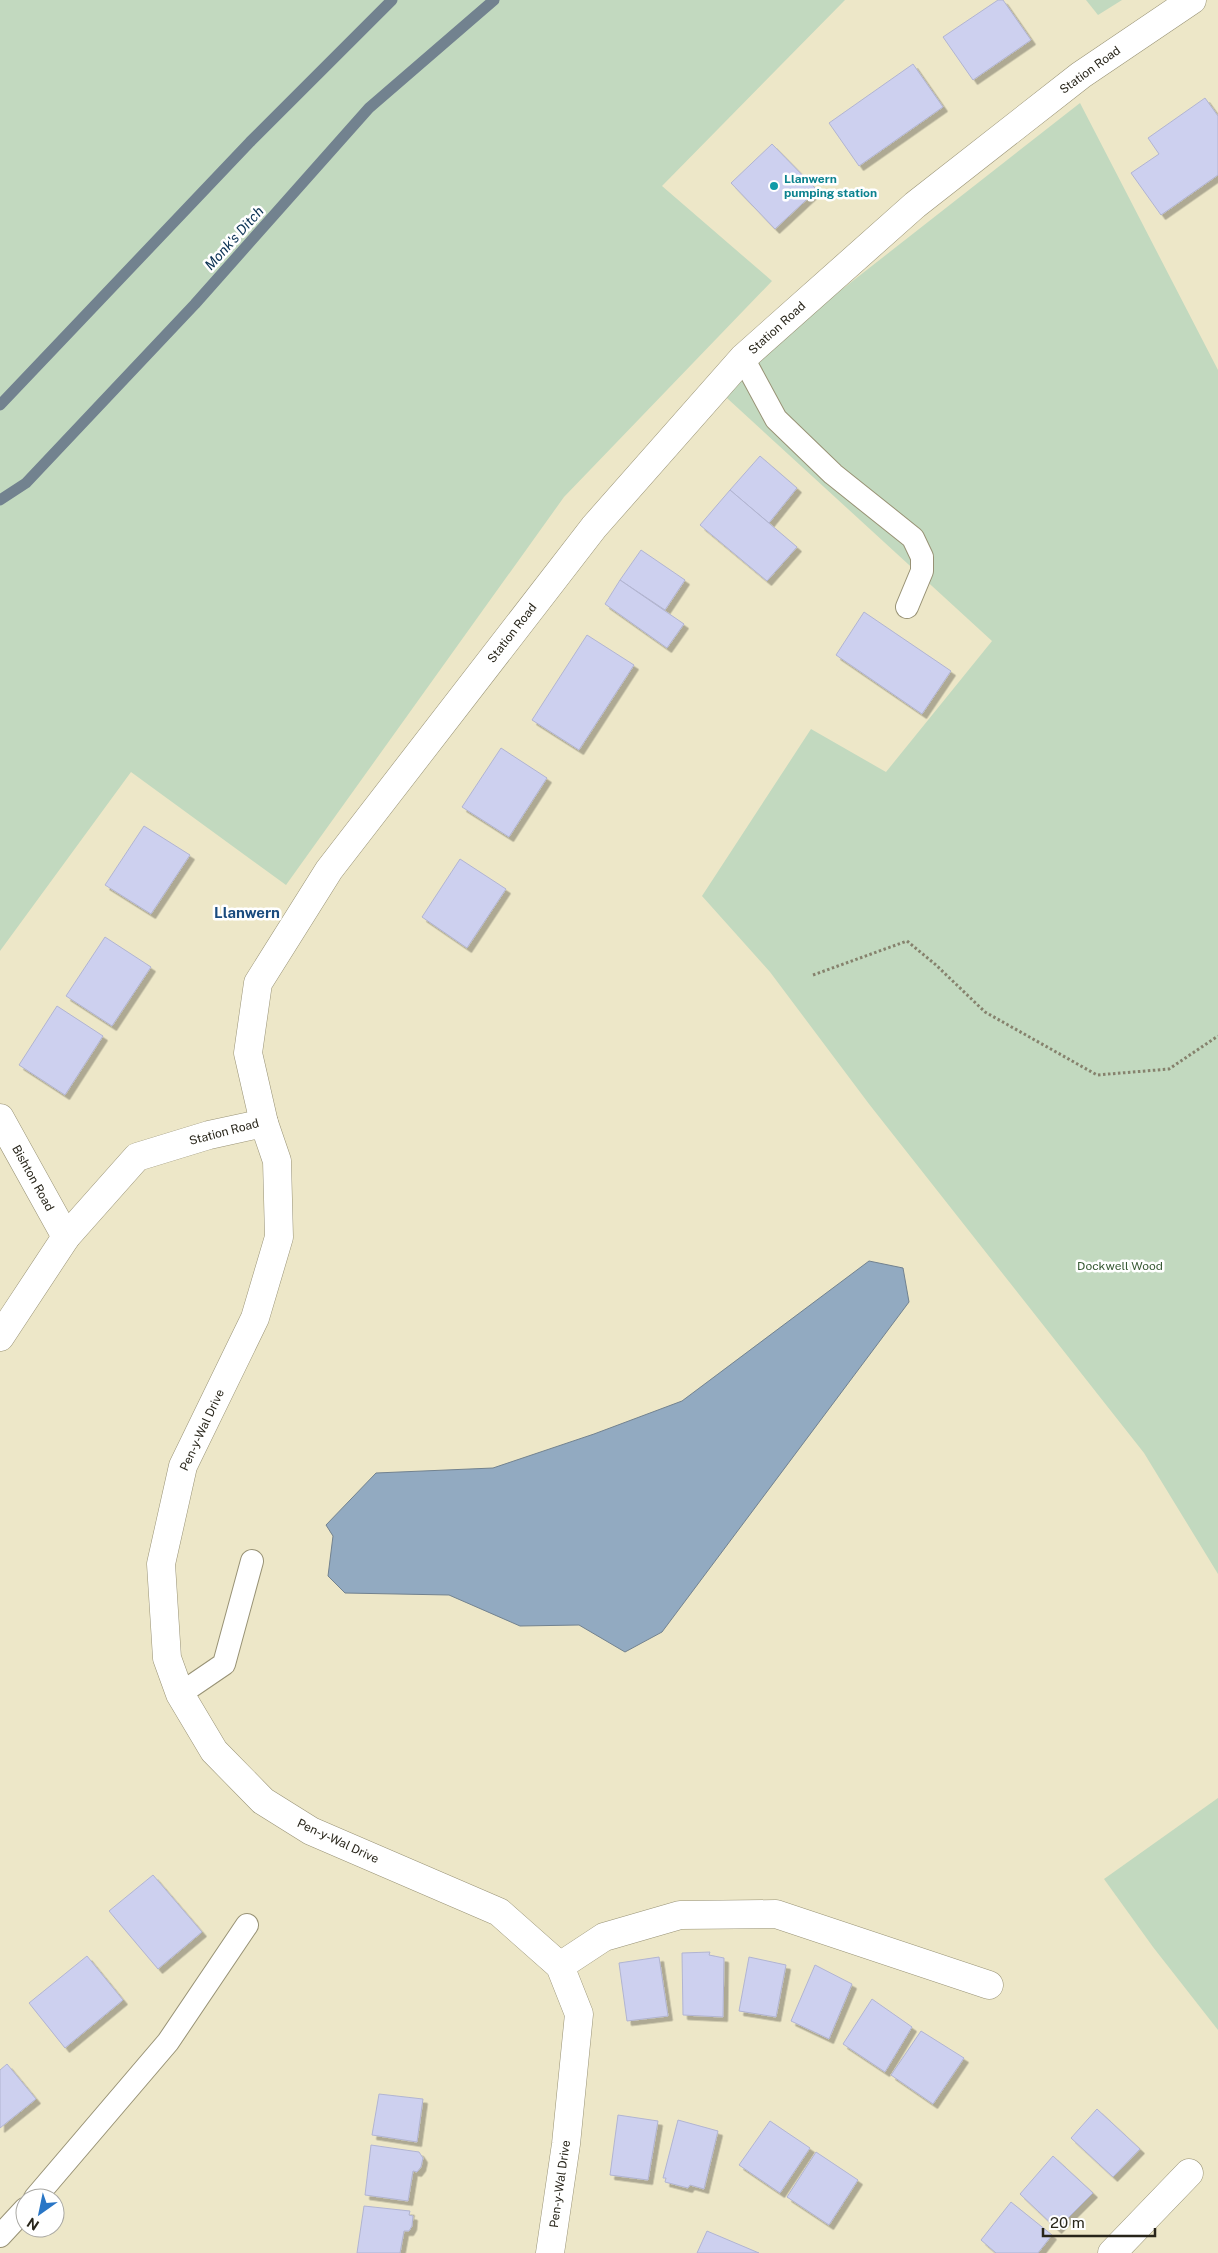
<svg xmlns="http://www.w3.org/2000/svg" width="1218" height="2253" font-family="'Public Sans',sans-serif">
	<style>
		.green { fill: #c2d9bf }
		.water { fill: #92aac1; stroke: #72828f }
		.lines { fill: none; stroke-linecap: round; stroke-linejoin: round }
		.stream { stroke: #72828f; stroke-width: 11 }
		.building { fill: #cdd0ef; stroke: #b1b4d1; filter: url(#shadow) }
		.service-casing { stroke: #989275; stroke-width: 24 }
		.minor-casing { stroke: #989275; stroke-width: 29 }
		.tertiary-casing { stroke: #989275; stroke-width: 29 }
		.path { stroke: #86826d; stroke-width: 3; stroke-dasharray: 2.5 2.5; stroke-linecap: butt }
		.service { stroke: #fff; stroke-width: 22 }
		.minor { stroke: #fff; stroke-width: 28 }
		.tertiary { stroke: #fff; stroke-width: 28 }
		.culture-dot { fill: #0f9aa8; stroke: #fff; stroke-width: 2 }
		.labels { text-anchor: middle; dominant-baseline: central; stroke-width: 5; stroke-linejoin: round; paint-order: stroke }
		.street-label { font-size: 12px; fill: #28251a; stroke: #fff }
		.culture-label { font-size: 12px; font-weight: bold; fill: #0d838f; stroke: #fff; text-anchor: start }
		.park-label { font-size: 12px; fill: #375933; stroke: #fff }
		.water-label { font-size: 14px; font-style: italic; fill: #0c3354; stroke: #fff }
		.quarter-label { font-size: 15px; font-weight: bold; fill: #1a4b7e; stroke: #fff }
	</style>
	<defs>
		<filter id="shadow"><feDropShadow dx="4.5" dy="4.5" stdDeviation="0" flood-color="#0004"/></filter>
	</defs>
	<rect width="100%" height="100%" fill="#ede7c8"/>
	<!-- green -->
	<g class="green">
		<path d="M0,0H845L662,186L772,281L564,497L286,885L131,772L0,951Z"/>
		<path d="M1086,0H1122L1098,15Z"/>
		<path d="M1080,103L1218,370V1574L1144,1453L869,1104L770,972L702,896L811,729L886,772L992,641L716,388Z"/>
		<path d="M1218,1798V2030L1153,1947L1104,1879Z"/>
	</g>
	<!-- water -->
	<path class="water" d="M869,1261L903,1268L909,1302L662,1632L625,1652L579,1625L520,1626L449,1595L345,1593L328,1576L333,1536L326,1525L376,1473L493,1468L594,1434L682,1401Z"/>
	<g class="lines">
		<!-- stream -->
		<g class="stream">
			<path d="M0,405L250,142L392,0"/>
			<path d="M0,500L26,483L195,304L369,108L494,0"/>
		</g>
	</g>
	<!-- building -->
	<g class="building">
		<path d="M998,0H1003L1031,40L973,80L943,37Z"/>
		<path d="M913,64L943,107L859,166L829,123Z"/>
		<path d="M1205,98L1218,116V175L1161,215L1131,173L1159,154L1148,138Z"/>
		<path d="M772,144L817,190L775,229L731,183Z"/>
		<path d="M760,456L797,488L769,523L730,490Z"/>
		<path d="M730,490L797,547L767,581L700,525Z"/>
		<path d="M641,550L685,580L665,610L620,580Z"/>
		<path d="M620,580L684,624L667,648L605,604Z"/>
		<path d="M864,612L951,671L922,714L836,655Z"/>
		<path d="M587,635L634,665L579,750L532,720Z"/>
		<path d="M501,748L547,778L509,837L462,807Z"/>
		<path d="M144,826L190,855L151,914L105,885Z"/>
		<path d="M460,859L506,889L467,948L422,917Z"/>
		<path d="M105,937L151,967L112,1026L66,996Z"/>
		<path d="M57,1006L103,1036L65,1095L19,1065Z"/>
		<path d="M153,1875L202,1932L158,1969L109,1911Z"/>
		<path d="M710,1952L709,1955L724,1958L723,2017L683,2015L682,1953Z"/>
		<path d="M87,1956L123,2000L65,2048L29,2003Z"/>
		<path d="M659,1957L668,2016L627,2021L619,1963Z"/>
		<path d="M749,1957L786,1965L776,2017L739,2011Z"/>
		<path d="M815,1965L852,1984L829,2039L791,2021Z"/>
		<path d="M872,1999L912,2027L885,2072L843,2044Z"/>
		<path d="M921,2031L964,2058L933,2104L891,2075Z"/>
		<path d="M7,2064L36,2099L0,2128V2070Z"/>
		<path d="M379,2094L423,2099L417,2142L372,2135Z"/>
		<path d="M1097,2109L1140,2149L1113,2177L1071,2138Z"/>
		<path d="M618,2115L658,2121L648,2180L610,2175Z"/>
		<path d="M678,2120L718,2131L704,2189L690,2185L688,2188L665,2182L666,2178H663Z"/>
		<path d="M770,2121L810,2148L780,2193L739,2165Z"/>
		<path d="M371,2145L419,2152L423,2158L421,2167L417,2172L413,2171L408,2201L365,2195Z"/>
		<path d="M816,2152L858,2180L829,2225L787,2197Z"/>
		<path d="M1053,2156L1093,2193L1057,2229L1020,2194Z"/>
		<path d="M1011,2202L1052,2235L1038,2253H996L981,2240Z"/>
		<path d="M364,2206L410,2211L409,2215L413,2216L412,2226L409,2231H404L400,2253H357Z"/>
		<path d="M707,2231L759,2253H697Z"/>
	</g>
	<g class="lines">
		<!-- service casing -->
		<g class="service-casing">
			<g id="service">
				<path d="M743,358L776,419L833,474L913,538L922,557V571L907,607"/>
				<path d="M180,1694L224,1664L252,1561"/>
				<path d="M35,2198L168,2042L247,1925"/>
				<path d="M0,2236L25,2209"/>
			</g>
		</g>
		<!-- minor casing -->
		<g class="minor-casing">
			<g id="minor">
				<path d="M264,1123L248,1053L258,983L329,870L594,527L743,358L915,205L1081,75L1192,0"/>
				<path d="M560,1966L604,1937L680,1915L776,1914L989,1985"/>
				<path d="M1112,2253L1189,2173"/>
			</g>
		</g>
		<!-- tertiary casing -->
		<g class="tertiary-casing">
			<g id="tertiary">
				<path d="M0,1118L66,1237"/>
				<path d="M0,1337L66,1237L137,1157L209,1135L264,1123L277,1161L279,1237L255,1318L183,1466L161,1564L167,1658L180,1694L214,1751L263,1801L311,1831L499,1912L560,1966L579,2014L566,2144L550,2253"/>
			</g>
		</g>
		<!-- path -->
		<path class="path" d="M813,975L907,941L936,965L985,1012L1097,1075L1169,1069L1218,1036"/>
		<!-- service -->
		<use href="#service" class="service"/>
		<!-- minor -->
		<use href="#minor" class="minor"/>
		<!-- tertiary -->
		<use href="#tertiary" class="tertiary"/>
	</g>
	<!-- markers -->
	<circle class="culture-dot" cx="774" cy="186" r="5"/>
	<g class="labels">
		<!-- street labels -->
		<g class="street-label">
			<text transform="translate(1090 70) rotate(-36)">Station Road</text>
			<text transform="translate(777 328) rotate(-42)">Station Road</text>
			<text transform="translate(512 633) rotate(-52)">Station Road</text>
			<text transform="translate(224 1132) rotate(-15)">Station Road</text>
			<text transform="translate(33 1178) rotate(61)">Bishton Road</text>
			<text transform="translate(202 1430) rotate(-65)">Pen-y-Wal Drive</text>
			<text transform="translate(338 1841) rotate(25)">Pen-y-Wal Drive</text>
			<text transform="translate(560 2184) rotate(-82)">Pen-y-Wal Drive</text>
		</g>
		<!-- culture labels -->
		<g class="culture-label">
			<text x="784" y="179">Llanwern<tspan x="784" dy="14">pumping station</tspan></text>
		</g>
		<!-- park labels -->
		<g class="park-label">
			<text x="1120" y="1266">Dockwell Wood</text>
		</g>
		<!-- water labels -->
		<g class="water-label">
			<text transform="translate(234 238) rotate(-48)">Monk's Ditch</text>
		</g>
		<!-- quarter labels -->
		<g class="quarter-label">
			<text x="247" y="912">Llanwern</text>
		</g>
	</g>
	<!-- north arrow -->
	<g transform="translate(40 2213) rotate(213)"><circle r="24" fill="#ffffff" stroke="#a9a8a3"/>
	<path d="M0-4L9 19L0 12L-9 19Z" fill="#2976c6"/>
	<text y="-8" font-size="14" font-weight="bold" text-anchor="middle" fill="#28251a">N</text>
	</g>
	<!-- scale -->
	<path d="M1043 2228v8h112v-8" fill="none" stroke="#28251a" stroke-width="2.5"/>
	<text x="1050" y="2228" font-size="15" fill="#28251a" stroke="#ffffff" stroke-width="4" paint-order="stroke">20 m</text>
</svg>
